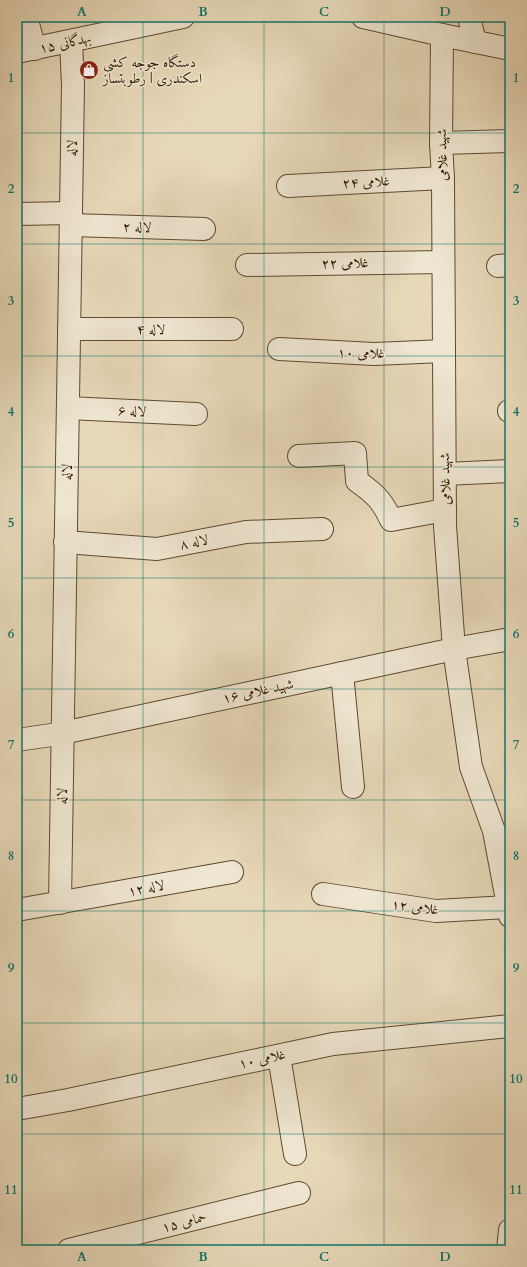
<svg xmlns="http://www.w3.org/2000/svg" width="527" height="1267" font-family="Cardo,Amiri,serif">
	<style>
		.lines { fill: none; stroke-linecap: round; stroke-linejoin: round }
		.minor-casing { stroke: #5e4a31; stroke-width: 24 }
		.tertiary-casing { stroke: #5e4a31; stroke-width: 24 }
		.minor { stroke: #efe6d1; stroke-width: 22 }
		.tertiary { stroke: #efe6d1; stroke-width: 22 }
		.grid { fill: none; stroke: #0f766e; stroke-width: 1; stroke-opacity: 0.55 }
		.labels { text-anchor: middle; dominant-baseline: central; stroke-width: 3; stroke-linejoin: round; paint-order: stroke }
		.street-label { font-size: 14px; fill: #301a04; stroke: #efe6d1 }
		.poi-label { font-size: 14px; fill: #301a04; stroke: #efe6d1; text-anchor: start }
		.neatline { fill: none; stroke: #0f766e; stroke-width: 1.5 }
		.grid-label { font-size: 13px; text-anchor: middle; font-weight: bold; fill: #0f766e }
	</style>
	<rect width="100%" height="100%" fill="#e7d8b8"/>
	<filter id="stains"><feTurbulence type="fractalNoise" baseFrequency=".005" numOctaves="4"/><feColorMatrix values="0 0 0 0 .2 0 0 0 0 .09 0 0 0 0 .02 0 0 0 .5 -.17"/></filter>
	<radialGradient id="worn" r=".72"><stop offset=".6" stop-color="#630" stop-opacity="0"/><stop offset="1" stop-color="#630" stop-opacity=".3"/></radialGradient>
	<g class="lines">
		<!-- minor casing -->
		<g class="minor-casing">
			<g id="minor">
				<path d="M26,17L35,49"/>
				<path d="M469,17L475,42"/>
				<path d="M442,35L441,143L443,178L445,526L454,649L471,767L494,831L510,916"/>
				<path d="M441,143L510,141"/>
				<path d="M288,186L443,178"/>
				<path d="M17,214L71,213"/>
				<path d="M71,225L204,229"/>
				<path d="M247,265L443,262"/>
				<path d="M498,266L510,265"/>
				<path d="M69,329H232"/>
				<path d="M279,349L374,354L444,351"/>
				<path d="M68,408L196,414"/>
				<path d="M509,411H510"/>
				<path d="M299,456L355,453L357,481C374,493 382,500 391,520L445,510"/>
				<path d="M445,474L510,471"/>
				<path d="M65,542L157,549L246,532L322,529"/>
				<path d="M342,673L353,787"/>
				<path d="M17,740L58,734L454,649L510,639"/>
				<path d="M323,894L436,911L508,907"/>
				<path d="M60,903L73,85L71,42"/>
				<path d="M17,910L232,872"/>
				<path d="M279,1056L295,1154"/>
				<path d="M17,1109L68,1100L333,1044L510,1026"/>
				<path d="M69,1250L299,1193"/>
				<path d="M508,1250L510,1230"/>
			</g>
		</g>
		<!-- tertiary casing -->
		<g class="tertiary-casing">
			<g id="tertiary">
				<path d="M363,17L442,35L510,49"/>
				<path d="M17,52L183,17"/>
			</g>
		</g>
		<!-- minor -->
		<use href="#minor" class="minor"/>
		<!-- tertiary -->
		<use href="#tertiary" class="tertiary"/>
	</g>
	<!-- grid -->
	<path class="grid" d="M143,17V1250M264,17V1250M384,17V1250M17,133H510M17,244H510M17,356H510M17,467H510M17,578H510M17,689H510M17,800H510M17,911H510M17,1023H510M17,1134H510"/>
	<!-- icons -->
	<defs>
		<g id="shop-disc" transform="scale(1)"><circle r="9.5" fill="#8f2418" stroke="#efe6d1"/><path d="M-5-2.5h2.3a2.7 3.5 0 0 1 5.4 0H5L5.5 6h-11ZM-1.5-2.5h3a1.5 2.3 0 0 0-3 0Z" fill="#fff"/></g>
	</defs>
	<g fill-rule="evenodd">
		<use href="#shop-disc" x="89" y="70"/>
	</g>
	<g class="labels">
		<!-- street labels -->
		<g class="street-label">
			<text transform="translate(65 43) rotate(-12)">بهدگانی ۱۵</text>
			<text transform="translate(72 148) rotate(-89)">لاله</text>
			<text transform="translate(442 155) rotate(-91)">شهید غلامی</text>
			<text transform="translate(366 182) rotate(-3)">غلامی ۲۴</text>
			<text transform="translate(137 227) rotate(2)">لاله ۲</text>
			<text transform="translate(345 263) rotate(-1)">غلامی ۲۲</text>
			<text x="151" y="329">لاله ۴</text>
			<text transform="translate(361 353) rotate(1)">غلامی ۱۰</text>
			<text transform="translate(132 411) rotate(3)">لاله ۶</text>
			<text transform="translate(67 472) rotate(-89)">لاله</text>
			<text transform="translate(445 479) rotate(-91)">شهید غلامی</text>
			<text transform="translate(194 542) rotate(-11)">لاله ۸</text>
			<text transform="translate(258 691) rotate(-12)">شهید غلامی ۱۶</text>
			<text transform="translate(62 796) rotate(-89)">لاله</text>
			<text transform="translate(146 888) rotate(-10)">لاله ۱۲</text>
			<text transform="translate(415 907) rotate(7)">غلامی ۱۲</text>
			<text transform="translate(262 1059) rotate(-12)">غلامی ۱۰</text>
			<text transform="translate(184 1222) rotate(-14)">حمامی ۱۵</text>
		</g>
		<!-- poi labels -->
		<g class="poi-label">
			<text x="103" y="62">دستگاه جوجه کشی<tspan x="103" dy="16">اسکندری | رطوبتساز</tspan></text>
		</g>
	</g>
	<!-- margin -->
	<rect width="527" height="1267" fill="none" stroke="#e7d8b8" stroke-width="44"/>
	<rect x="22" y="22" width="483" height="1223" class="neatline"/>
	<g class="grid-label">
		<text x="82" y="16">A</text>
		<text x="203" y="16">B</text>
		<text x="324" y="16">C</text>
		<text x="445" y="16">D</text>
		<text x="11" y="82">1</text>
		<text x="516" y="82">1</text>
		<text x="11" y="193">2</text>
		<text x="516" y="193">2</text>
		<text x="11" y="305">3</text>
		<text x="516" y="305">3</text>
		<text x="11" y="416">4</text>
		<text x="516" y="416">4</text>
		<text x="11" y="527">5</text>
		<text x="516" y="527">5</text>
		<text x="11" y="638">6</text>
		<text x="516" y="638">6</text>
		<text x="11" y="749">7</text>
		<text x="516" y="749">7</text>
		<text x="11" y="860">8</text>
		<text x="516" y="860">8</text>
		<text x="11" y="972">9</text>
		<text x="516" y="972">9</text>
		<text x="11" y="1083">10</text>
		<text x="516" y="1083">10</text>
		<text x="11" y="1194">11</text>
		<text x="516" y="1194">11</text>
		<text x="82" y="1261">A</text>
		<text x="203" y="1261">B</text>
		<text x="324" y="1261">C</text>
		<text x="445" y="1261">D</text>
	</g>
	<rect width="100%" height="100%" filter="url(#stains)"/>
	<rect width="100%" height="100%" fill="url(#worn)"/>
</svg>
